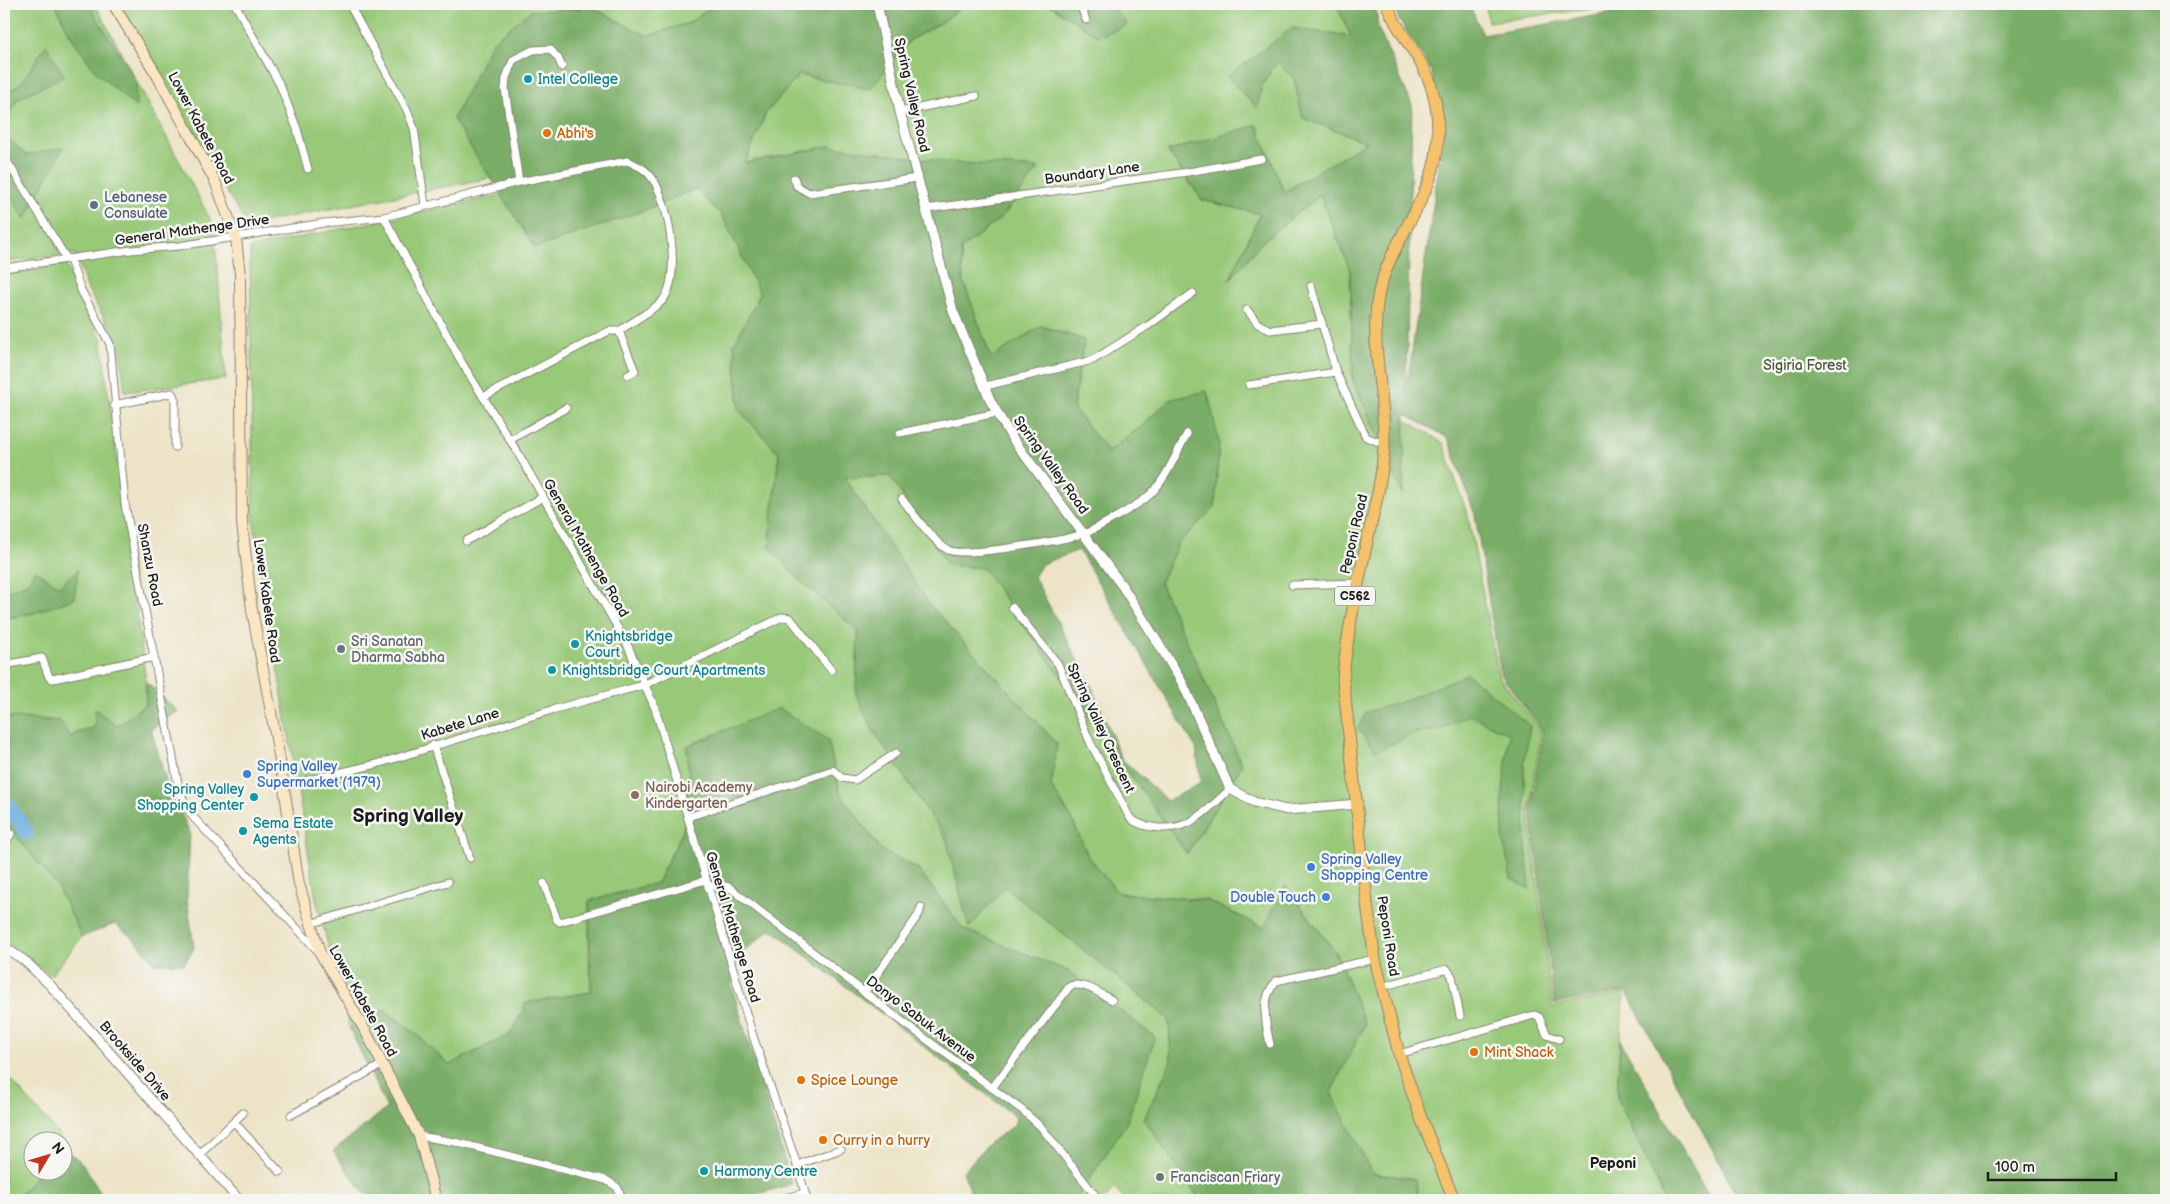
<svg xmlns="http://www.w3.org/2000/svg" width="2170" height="1204" font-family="'Balsamiq Sans',sans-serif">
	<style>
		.green { fill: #98c978; stroke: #5a724a; fill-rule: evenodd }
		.forest { fill: #7aad68; stroke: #4b6442; fill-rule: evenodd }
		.water { fill: #6cabdf; stroke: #44647e }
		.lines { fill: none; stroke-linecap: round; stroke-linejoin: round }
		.stream { stroke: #6cabdf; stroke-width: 2.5 }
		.river { stroke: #6cabdf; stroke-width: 15 }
		.minor-casing { stroke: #848072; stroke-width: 9 }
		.tertiary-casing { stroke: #848072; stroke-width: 11 }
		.secondary-casing { stroke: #848072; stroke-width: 12 }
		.primary-casing { stroke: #848072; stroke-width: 13 }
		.minor { stroke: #fff; stroke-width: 7 }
		.tertiary { stroke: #fff; stroke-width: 9 }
		.secondary { stroke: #fbe6c4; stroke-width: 10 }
		.primary { stroke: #f5c16b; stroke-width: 11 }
		.culture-dot { fill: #0f9aa8; stroke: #f6f6f2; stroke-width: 2 }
		.food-dot { fill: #e8710a; stroke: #f6f6f2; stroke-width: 2 }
		.service-dot { fill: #5c6f8a; stroke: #f6f6f2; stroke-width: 2 }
		.worship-dot { fill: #6b7280; stroke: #f6f6f2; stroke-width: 2 }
		.shop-dot { fill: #3f7fe0; stroke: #f6f6f2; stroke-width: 2 }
		.education-dot { fill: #8d6e63; stroke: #f6f6f2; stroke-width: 2 }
		.labels { text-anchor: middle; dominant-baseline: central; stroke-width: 5; stroke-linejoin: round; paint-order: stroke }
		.shield { fill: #f6f6f2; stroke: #5d5d5c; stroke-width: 1 }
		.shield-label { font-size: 12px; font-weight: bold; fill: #1c1c1c }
		.culture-label { font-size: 14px; fill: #0d838f; stroke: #f6f6f2; text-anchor: start }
		.street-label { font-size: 14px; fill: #1c1c1c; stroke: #f6f6f2 }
		.food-label { font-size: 14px; fill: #c56008; stroke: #f6f6f2; text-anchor: start }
		.service-label { font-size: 14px; fill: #4e5e75; stroke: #f6f6f2; text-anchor: start }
		.park-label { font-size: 14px; fill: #47593c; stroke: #f6f6f2 }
		.worship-label { font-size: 14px; fill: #5b616d; stroke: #f6f6f2; text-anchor: start }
		.shop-label { font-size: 14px; fill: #366cbe; stroke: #f6f6f2; text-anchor: start }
		.education-label { font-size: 14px; fill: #785e54; stroke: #f6f6f2; text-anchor: start }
		.neighbourhood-label { font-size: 15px; font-weight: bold; fill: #1c1c1c; stroke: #f6f6f2 }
		.district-label { font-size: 19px; font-weight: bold; fill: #1c1c1c; stroke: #f6f6f2 }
	</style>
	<rect width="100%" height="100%" fill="#f6f6f2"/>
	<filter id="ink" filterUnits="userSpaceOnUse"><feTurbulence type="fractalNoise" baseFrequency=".02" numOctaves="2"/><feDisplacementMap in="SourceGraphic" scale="10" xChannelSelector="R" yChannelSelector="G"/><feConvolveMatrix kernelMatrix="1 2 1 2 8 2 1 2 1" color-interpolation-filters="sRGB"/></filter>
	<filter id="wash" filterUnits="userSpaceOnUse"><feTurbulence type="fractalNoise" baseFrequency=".0096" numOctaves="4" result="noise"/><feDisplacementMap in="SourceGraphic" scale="20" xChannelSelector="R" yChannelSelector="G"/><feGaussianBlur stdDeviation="1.12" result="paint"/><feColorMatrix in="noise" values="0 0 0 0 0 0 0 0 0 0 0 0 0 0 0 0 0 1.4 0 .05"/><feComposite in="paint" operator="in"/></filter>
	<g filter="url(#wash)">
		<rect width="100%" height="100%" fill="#ede4c7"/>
		<!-- green -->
		<g class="green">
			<path d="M4,4H95L214,226L226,379L125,392L119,343L88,290L75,254L4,262Z"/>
			<path d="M112,4H715L689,23L647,36L593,8L453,119L491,178L247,225Z"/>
			<path d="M965,4H1048L1098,36L1127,25L1110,4H1336L1352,37L1292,28L1262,85L1277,62L1294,79L1303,118L1367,142L1284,192L1257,125L1168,152L1202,200L1260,214L1230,279L1262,242L1320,195L1350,270L1353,380L1403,493L1405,419L1443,443L1468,516L1499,677L1541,731L1529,813L1552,1007L1625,993L1620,1040L1617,1097L1665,1200H1419L1415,1179L1372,1173L1330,1092L1365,1024L1336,953L1286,886L1265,928L1206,900L1118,893L1088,856L1072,819L1051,786L1057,744L929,604L844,477L890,476L948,565L983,568L1187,854L1242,765L1160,583L1178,544L1215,507L1169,400L1142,426L1108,452L1073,408L1084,340L1041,326L991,359L963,280L961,249L1002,217L1039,168L946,162L830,146L745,163L766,113L799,75L870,88L910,40L945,20Z"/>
			<path d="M1486,4H1629L1488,22Z"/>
			<path d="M695,189L722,215L761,294L734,344L739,410L779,453L769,547L801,581L858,631L856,694L873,730L946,838L969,927L1005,886L1169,1019L1171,1061L1144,1119L1200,1200H1124L1115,1187L1104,1200H1079L1077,1198L1068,971L963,929L918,869L881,850L840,793L828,740L687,747L689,779L683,831L657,883L589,901V959L592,992L526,1003L511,1034L449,1065L415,1033L385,1010L350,1029L316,899L253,520L250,248L501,195L535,248L648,209Z"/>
			<path d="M66,264L79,297L101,338L146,682V704L117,726L95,727L70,736L60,721L4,717V275Z"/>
			<path d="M4,821L57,886L82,937L51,975L4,942Z"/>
			<path d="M4,1072L56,1131L102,1200H4ZM32,1142H62V1172H32Z"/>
		</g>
		<!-- forest -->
		<g class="forest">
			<path d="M55,4H88L136,80V107L96,72L70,35Z"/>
			<path d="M715,4H842L852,7L892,5V4H965L945,20L910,40L870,89L799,75L766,113L745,163L830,146L946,162L1039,168L1002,217L961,249L963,280L991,358L1041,326L1084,340L1073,408L1108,452L1142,426L1169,400L1207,391L1219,442L1215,507L1178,544L1160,583L1242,765L1187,854L983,568L948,565L890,476L845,478L929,604L1057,744L1051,786L1072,819L1088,856L1118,893L1206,900L1264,928L1285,886L1336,953L1365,1024L1331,1092L1372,1173L1415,1179L1419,1200H1200L1144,1119L1171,1061L1169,1019L1005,887L969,928L946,838L873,730L856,694L858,631L801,581L769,547L779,453L739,410L734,344L760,294L722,215L695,189L648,209L535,248L453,119L492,42L530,11L593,8L647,36L689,23ZM1079,550L1196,748L1201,783L1167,801L1121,758L1093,689L1034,577L1042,564Z"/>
			<path d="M1048,4H1110L1127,25L1098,36Z"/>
			<path d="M1336,4H1376L1378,28L1412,105L1406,393L1444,130L1431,70L1399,20L1394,4H1469L1483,35L1664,4H2166V1200H1740L1626,991L1554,1004L1531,811L1543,731L1501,675L1475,515L1448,438L1405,414L1403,495L1353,380L1350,270L1320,195L1262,242L1229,281L1260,214L1202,200L1168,151L1257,125L1284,192L1366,142L1303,118L1294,79L1277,62L1262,85L1257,108L1227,77L1292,28L1351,37Z"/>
			<path d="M46,45L64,76L17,99L4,128V95L22,82Z"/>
			<path d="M4,134L26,155L63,148L25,219L4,186Z"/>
			<path d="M35,570L59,586L78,570L74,599L34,613L4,619V593L28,582Z"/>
			<path d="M1467,674L1530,726L1524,764L1526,844L1530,889L1511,879L1503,837L1502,800L1509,734L1469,715L1440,730L1416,733L1376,751L1358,729L1366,712L1401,702Z"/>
			<path d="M146,682L178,711L151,729L167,784L190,832L187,897L194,948L184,964L155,963L135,940L115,924L82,937L57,886L4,821V717L60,721L70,736L95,727V709L117,726L146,704Z"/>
			<path d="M779,708L828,740L840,793L881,850L918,869L963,929L1068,971L1155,1037L1127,1122L1077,1198L1079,1200H974L963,1172L990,1142L1014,1126L1016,1117L771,929L738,956L731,985L792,1184L737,1200H386L363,1192L333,1151L387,1108L350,1029L385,1010L415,1033L449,1065L511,1034L526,1003L591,992L589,901L657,883L683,831L689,779L687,746Z"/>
			<path d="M1620,1040L1711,1200H1665L1617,1097Z"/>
			<path d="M63,1147L82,1163L105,1200H9L24,1191L39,1172H62Z"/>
		</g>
		<!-- water -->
		<path class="water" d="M604,580L607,586L611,584L621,602L615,605L601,582Z"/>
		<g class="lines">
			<!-- stream -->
			<path class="stream" d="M552,4L553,5"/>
			<!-- river -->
			<path class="river" d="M4,799L27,833"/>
		</g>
	</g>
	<g filter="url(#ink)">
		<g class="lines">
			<!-- minor casing -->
			<g class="minor-casing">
				<g id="minor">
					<path d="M235,4L280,85L297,129L308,169"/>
					<path d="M349,4L407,110L414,128L425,205"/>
					<path d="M1080,4L1086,20"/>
					<path d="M900,112L976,96"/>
					<path d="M4,156L63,253L68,260H70L81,290L110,344L125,504L178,784L185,805L193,817L318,951"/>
					<path d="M794,178L797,186L809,193L918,178"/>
					<path d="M519,182L505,89L506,78L513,60L533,50L550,49L558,58L562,67"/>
					<path d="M926,209L1188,172L1261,159"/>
					<path d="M384,217L462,363L518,453L627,644L655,708L752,1033L797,1165L807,1200"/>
					<path d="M4,268L131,250L179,246L324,223L384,217L519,182L627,161C637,165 646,169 652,178C669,201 682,277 663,300C655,309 629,324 619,331"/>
					<path d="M1311,286L1336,372L1366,437L1384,444"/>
					<path d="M1247,310L1258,324L1270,330L1322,324"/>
					<path d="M1249,385L1336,372"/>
					<path d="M986,386L1093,360L1149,325L1193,293"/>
					<path d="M483,397L609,331H619L635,371L628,375"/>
					<path d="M114,405L172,393L175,400V447"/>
					<path d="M900,433L997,413"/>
					<path d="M510,440L566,408"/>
					<path d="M902,499C912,512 934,543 948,550C963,558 1064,540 1083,534C1095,530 1136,506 1146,498C1165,483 1175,455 1187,434"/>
					<path d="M466,541L543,497"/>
					<path d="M1292,585L1358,583"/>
					<path d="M1012,607L1058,664L1090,742L1130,818C1144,830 1173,831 1190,822C1204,815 1218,800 1230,789"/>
					<path d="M4,665L42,658L49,677L53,679L154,657"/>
					<path d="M433,745L470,858"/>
					<path d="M283,786L377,764L555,709L644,685L782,617L790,618L831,670"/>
					<path d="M688,817L833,770L842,778L855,780L896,753"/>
					<path d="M4,845L11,834"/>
					<path d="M544,883L557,920L560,922L706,880"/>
					<path d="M708,887L719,884L729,887L895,1016L1022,1110L1041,1127L1099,1200"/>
					<path d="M310,924L448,882"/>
					<path d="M1381,987L1447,969L1452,976L1460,1016"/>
					<path d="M864,993L919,914L921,907"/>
					<path d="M1270,1044C1265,1021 1260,1000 1276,981L1375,959"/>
					<path d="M1399,1054L1534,1015L1539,1017L1547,1035L1559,1039"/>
					<path d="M992,1088L1070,986C1083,981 1101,994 1112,1000"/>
					<path d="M291,1115L383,1064"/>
					<path d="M234,1122L280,1172"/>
					<path d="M419,1136L455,1142L606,1180L617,1187L623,1200"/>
					<path d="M199,1155L243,1113"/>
					<path d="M797,1165L841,1149"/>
					<path d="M776,1200L805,1193"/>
				</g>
			</g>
			<!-- tertiary casing -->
			<g class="tertiary-casing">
				<g id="tertiary">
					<path d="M877,4L900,112L953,311L991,402L1012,438L1123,587L1155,638L1183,684L1230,789L1254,802L1287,810L1358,804"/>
					<path d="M4,947L25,961L51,986L239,1200"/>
				</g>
			</g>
			<!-- secondary casing -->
			<g class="secondary-casing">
				<path id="secondary" d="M113,4L158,77L215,181L236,238L240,275L242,523L252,610L279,755L299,884L320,953L366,1032L419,1136L436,1200"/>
			</g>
			<!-- primary casing -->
			<g class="primary-casing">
				<path id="primary" d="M1387,4C1396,31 1419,53 1429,80C1435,95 1438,115 1438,132C1440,194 1389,238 1378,297C1370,346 1385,395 1384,444C1383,476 1375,507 1368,537C1358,584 1347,631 1343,679L1368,912L1375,959L1399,1054L1421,1118L1454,1200"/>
			</g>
			<!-- minor -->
			<use href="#minor" class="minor"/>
			<!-- tertiary -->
			<use href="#tertiary" class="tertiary"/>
			<!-- secondary -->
			<use href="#secondary" class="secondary"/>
			<!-- primary -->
			<use href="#primary" class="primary"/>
		</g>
	</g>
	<!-- markers -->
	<g class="culture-dot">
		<circle cx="528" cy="79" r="5"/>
		<circle cx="575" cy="644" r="5"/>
		<circle cx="552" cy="670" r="5"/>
		<circle cx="254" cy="797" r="5"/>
		<circle cx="243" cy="831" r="5"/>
		<circle cx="704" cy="1171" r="5"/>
	</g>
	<g class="food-dot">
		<circle cx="547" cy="133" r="5"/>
		<circle cx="1474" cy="1052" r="5"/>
		<circle cx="801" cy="1080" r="5"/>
		<circle cx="823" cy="1140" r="5"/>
	</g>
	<circle class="service-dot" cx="94" cy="205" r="5"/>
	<g class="worship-dot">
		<circle cx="341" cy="649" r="5"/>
		<circle cx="1160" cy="1177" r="5"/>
	</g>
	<g class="shop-dot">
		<circle cx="247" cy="774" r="5"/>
		<circle cx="1311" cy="867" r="5"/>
		<circle cx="1326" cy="897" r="5"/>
	</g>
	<circle class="education-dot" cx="635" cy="795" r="5"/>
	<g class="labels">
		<!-- shield labels -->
		<rect class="shield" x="1335" y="586.5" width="40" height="19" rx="4"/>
		<g class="shield-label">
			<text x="1355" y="596">C562</text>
		</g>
		<!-- culture labels -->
		<g class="culture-label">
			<text x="538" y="79">Intel College</text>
			<text x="585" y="636">Knightsbridge<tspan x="585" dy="16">Court</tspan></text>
			<text x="562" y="670">Knightsbridge Court Apartments</text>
			<text x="244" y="789" text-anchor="end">Spring Valley<tspan x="244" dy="16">Shopping Center</tspan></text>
			<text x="253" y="823">Sema Estate<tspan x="253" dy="16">Agents</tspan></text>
			<text x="714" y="1171">Harmony Centre</text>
		</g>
		<!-- street labels -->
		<g class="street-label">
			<text transform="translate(912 95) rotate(77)">Spring Valley Road</text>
			<text transform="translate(201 128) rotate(62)">Lower Kabete Road</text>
			<text transform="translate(1092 173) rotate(-8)">Boundary Lane</text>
			<text transform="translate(192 230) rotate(-8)">General Mathenge Drive</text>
			<text transform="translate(1051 465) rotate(54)">Spring Valley Road</text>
			<text transform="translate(1354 534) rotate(-77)">Peponi Road</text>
			<text transform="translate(586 548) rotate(60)">General Mathenge Road</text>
			<text transform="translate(150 565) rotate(79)">Shanzu Road</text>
			<text transform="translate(267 601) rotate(82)">Lower Kabete Road</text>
			<text transform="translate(460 724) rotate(-17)">Kabete Lane</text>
			<text transform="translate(1101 728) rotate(65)">Spring Valley Crescent</text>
			<text transform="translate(733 927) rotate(73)">General Mathenge Road</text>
			<text transform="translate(1388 936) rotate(81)">Peponi Road</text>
			<text transform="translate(363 1001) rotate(61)">Lower Kabete Road</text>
			<text transform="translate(921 1019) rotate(37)">Donyo Sabuk Avenue</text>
			<text transform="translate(135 1061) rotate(49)">Brookside Drive</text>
		</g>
		<!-- food labels -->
		<g class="food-label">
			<text x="557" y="133">Abhi's</text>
			<text x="1484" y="1052">Mint Shack</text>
			<text x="811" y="1080">Spice Lounge</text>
			<text x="833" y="1140">Curry in a hurry</text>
		</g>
		<!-- service labels -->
		<g class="service-label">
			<text x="104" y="197">Lebanese<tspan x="104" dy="16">Consulate</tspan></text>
		</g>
		<!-- park labels -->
		<g class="park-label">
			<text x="1805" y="365">Sigiria Forest</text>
		</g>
		<!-- worship labels -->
		<g class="worship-label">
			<text x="351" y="641">Sri Sanatan<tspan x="351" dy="16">Dharma Sabha</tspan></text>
			<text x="1170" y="1177">Franciscan Friary</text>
		</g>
		<!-- shop labels -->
		<g class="shop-label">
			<text x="257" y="766">Spring Valley<tspan x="257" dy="16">Supermarket (1979)</tspan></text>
			<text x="1321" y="859">Spring Valley<tspan x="1321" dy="16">Shopping Centre</tspan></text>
			<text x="1316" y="897" text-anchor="end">Double Touch</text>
		</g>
		<!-- education labels -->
		<g class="education-label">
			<text x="645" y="787">Nairobi Academy<tspan x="645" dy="16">Kindergarten</tspan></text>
		</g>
		<!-- neighbourhood labels -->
		<g class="neighbourhood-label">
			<text x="1613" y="1163">Peponi</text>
		</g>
		<!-- district labels -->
		<g class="district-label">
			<text x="408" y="816">Spring Valley</text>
		</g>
	</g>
	<!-- margin -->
	<rect width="2170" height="1204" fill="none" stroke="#f6f6f2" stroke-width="20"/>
	<!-- north arrow -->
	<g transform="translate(48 1156) rotate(52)"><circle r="24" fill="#f6f6f2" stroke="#9f9f9c"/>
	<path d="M0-4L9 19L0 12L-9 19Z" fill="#c8321e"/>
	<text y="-8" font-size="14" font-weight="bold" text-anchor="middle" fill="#1c1c1c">N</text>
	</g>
	<!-- scale -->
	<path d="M1988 1172v8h128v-8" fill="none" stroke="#1c1c1c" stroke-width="2.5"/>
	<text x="1995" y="1172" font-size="15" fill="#1c1c1c" stroke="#f6f6f2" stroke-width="4" paint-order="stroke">100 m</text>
</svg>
